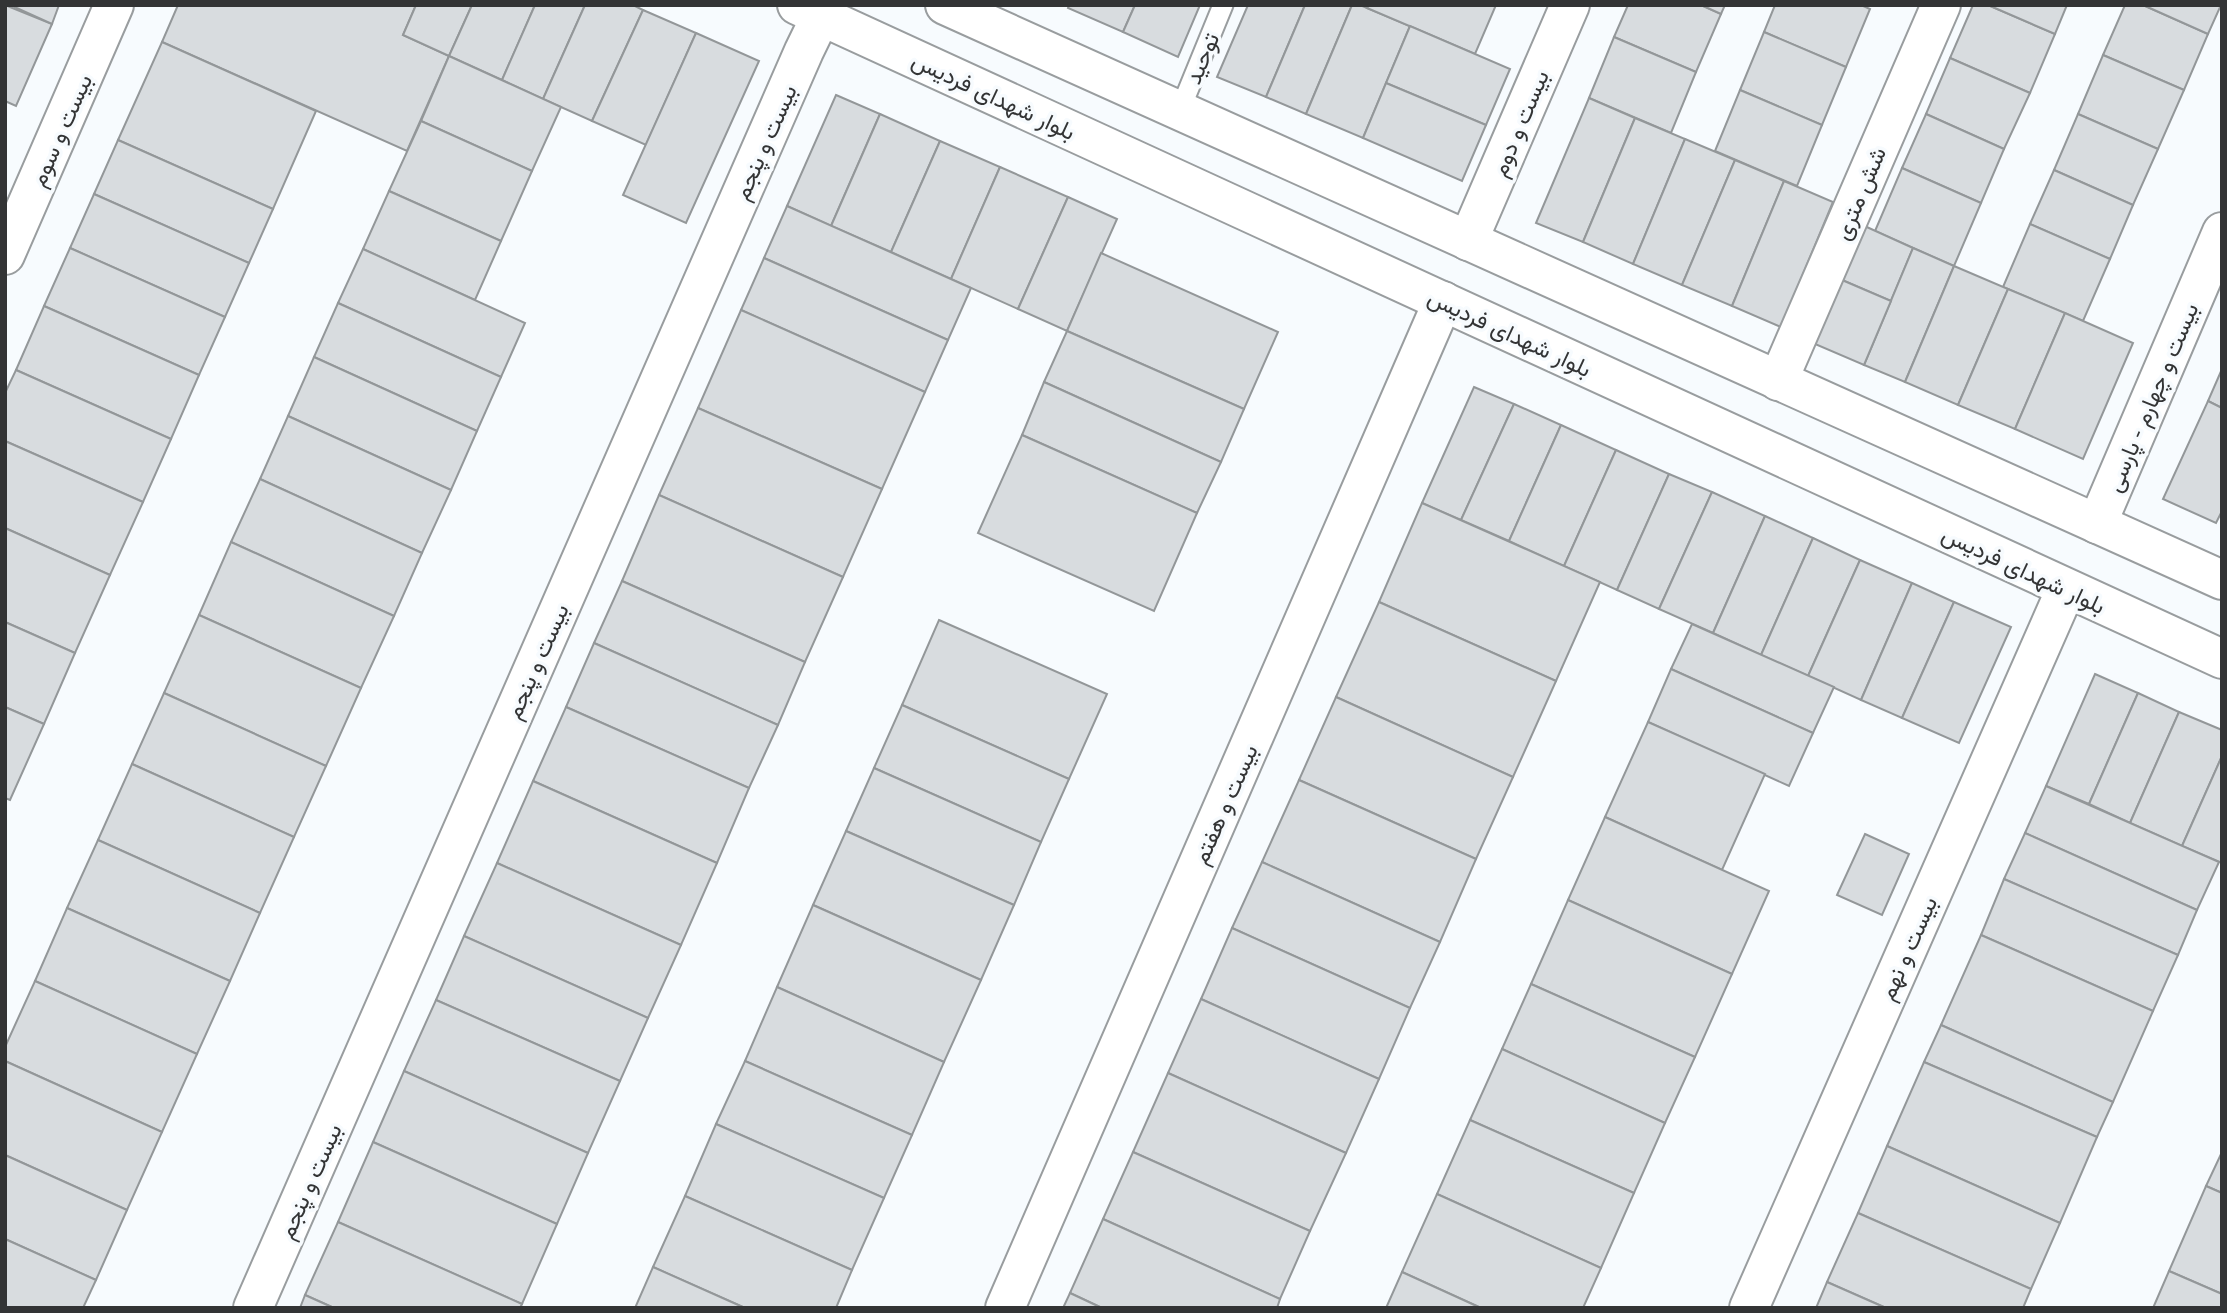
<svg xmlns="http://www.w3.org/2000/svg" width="2227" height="1313" font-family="'Open Sans',Vazirmatn,sans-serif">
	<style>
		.building { fill: #d8dcdf; stroke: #939799; stroke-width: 2 }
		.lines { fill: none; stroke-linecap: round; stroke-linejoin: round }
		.service-casing { stroke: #999d9f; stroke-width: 23 }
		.minor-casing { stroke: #999d9f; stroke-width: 42 }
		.secondary-casing { stroke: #999d9f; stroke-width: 42 }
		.service { stroke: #fff; stroke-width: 19 }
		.minor { stroke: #fff; stroke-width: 38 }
		.secondary { stroke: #fff; stroke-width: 38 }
		.labels { text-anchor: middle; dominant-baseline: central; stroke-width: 7; stroke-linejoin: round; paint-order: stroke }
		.street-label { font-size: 23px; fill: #333435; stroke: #f7fbfe }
	</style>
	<rect width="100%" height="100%" fill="#f7fbfe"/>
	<!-- building -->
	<g class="building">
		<path d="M5,5L52,24L16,106L5,101Z"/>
		<path d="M10,5H59L52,24Z"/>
		<path d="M178,5H416L403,35L449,56L407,151L162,42Z"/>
		<path d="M416,5H472L449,56L403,35Z"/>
		<path d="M472,5H535L502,80L449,56Z"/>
		<path d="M535,5H585L543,99L502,80Z"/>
		<path d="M585,5H633L643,10L592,121L543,99Z"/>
		<path d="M1069,5H1135L1123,32L1068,8Z"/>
		<path d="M1135,5H1200L1178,57L1123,32Z"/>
		<path d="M1248,5H1305L1266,97L1217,77Z"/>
		<path d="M1305,5H1352L1306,114L1266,97Z"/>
		<path d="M1352,5H1360L1410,26L1363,138L1306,114Z"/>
		<path d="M1369,5H1496L1475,54L1367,8Z"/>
		<path d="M1628,5H1701L1721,14L1696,72L1614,37Z"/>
		<path d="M1701,5H1725L1721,14Z"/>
		<path d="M1775,5H1861L1870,9L1846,67L1764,32Z"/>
		<path d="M1973,5H1988L2055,34L2030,93L1950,58Z"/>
		<path d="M1988,5H2067L2055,34Z"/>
		<path d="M2125,5H2143L2208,34L2184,90L2103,55Z"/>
		<path d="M2143,5H2221L2208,34Z"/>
		<path d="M643,10L696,33L646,145L592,121Z"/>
		<path d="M1410,26L1510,69L1486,125L1386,83Z"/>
		<path d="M1764,32L1846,67L1822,125L1740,90Z"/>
		<path d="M696,33L759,61L686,223L623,195Z"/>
		<path d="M1614,37L1696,72L1671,133L1589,98Z"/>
		<path d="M162,42L316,111L273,209L118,140Z"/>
		<path d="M2103,55L2184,90L2158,149L2078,114Z"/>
		<path d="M449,56L561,107L532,171L421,121Z"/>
		<path d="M1950,58L2030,93L2004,149L1926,114Z"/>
		<path d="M1386,83L1486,125L1462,181L1363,138Z"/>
		<path d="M1740,90L1822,125L1797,186L1715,151Z"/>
		<path d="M836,95L880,114L831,226L787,206Z"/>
		<path d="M1589,98L1635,118L1583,242L1536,223Z"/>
		<path d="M880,114L940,141L891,252L831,226Z"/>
		<path d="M1926,114L2004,149L1981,203L1902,168Z"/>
		<path d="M2078,114L2158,149L2133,205L2054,170Z"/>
		<path d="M1635,118L1685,139L1633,264L1583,242Z"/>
		<path d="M421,121L532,171L501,241L389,191Z"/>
		<path d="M1685,139L1735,160L1682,285L1633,264Z"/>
		<path d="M118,140L273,209L249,263L94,194Z"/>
		<path d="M940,141L1000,167L951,279L891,252Z"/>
		<path d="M1735,160L1784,181L1732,306L1682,285Z"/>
		<path d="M1000,167L1068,197L1018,309L951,279Z"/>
		<path d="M1902,168L1981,203L1954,266L1875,231Z"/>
		<path d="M2054,170L2133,205L2110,259L2030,224Z"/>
		<path d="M1784,181L1833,202L1781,327L1732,306Z"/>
		<path d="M389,191L501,241L475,300L363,249Z"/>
		<path d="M94,194L249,263L225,317L70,248Z"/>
		<path d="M1068,197L1117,219L1067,331L1018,309Z"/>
		<path d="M787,206L971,288L948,340L764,258Z"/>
		<path d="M1858,223L1913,248L1891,301L1835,277Z"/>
		<path d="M2030,224L2110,259L2083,321L2003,287Z"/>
		<path d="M70,248L225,317L199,375L44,306Z"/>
		<path d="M1913,248L1954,266L1905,382L1864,365Z"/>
		<path d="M363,249L525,323L501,377L338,303Z"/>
		<path d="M1101,253L1278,332L1244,409L1067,331Z"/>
		<path d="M764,258L948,340L925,392L741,310Z"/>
		<path d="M1954,266L2008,289L1958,405L1905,382Z"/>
		<path d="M1835,277L1891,301L1864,365L1808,341Z"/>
		<path d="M2008,289L2065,313L2015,429L1958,405Z"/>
		<path d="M338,303L501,377L477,431L314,357Z"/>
		<path d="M44,306L199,375L171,439L16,370Z"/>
		<path d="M741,310L925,392L882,489L698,408Z"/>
		<path d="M2065,313L2133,343L2083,459L2015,429Z"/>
		<path d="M1067,331L1244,409L1221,462L1044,382Z"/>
		<path d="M314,357L477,431L451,490L288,416Z"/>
		<path d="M2222,369V408L2208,401Z"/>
		<path d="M16,370L171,439L143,502L5,441V393Z"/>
		<path d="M1044,382L1221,462L1197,513L1022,435Z"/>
		<path d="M1474,387L1514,404L1461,520L1422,503Z"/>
		<path d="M2208,401L2222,408V511L2216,523L2163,499Z"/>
		<path d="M1514,404L1561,425L1509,541L1461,520Z"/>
		<path d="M698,408L882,489L843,577L659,495Z"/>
		<path d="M288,416L451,490L422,553L260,479Z"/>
		<path d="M1561,425L1616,450L1564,566L1509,541Z"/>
		<path d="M1022,435L1197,513L1154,611L978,533Z"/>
		<path d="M5,441L143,502L110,575L5,528Z"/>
		<path d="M1616,450L1669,474L1617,590L1564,566Z"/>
		<path d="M1669,474L1712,492L1659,609L1617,590Z"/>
		<path d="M260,479L422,553L394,616L231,542Z"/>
		<path d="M1712,492L1765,516L1713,633L1659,609Z"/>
		<path d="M659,495L843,577L805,662L622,581Z"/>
		<path d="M1422,503L1600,582L1556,681L1379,602Z"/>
		<path d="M1765,516L1813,538L1761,655L1713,633Z"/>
		<path d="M5,528L110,575L75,653L5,622Z"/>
		<path d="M1813,538L1860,560L1808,676L1761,655Z"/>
		<path d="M231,542L394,616L361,688L199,615Z"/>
		<path d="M1860,560L1912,583L1861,700L1808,676Z"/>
		<path d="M622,581L805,662L778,725L594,643Z"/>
		<path d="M1912,583L1954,602L1902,718L1861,700Z"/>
		<path d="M1379,602L1556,681L1513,777L1336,697Z"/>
		<path d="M1954,602L2011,627L1959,743L1902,718Z"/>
		<path d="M199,615L361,688L326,766L164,693Z"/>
		<path d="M939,620L1107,694L1069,779L902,705Z"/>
		<path d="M5,622L75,653L44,724L5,707Z"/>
		<path d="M1692,624L1834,687L1813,733L1671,669Z"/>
		<path d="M594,643L778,725L749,788L566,707Z"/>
		<path d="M1671,669L1813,733L1789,786L1648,722Z"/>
		<path d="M2095,674L2138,693L2089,804L2046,786Z"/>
		<path d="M164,693L326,766L294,837L132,764Z"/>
		<path d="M2138,693L2179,712L2130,823L2089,804Z"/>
		<path d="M1336,697L1513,777L1476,859L1299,780Z"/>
		<path d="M902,705L1069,779L1041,842L874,768Z"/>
		<path d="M5,707L44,724L10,800L5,798Z"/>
		<path d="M566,707L749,788L717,863L533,781Z"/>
		<path d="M2179,712L2222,730V756L2182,846L2130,823Z"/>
		<path d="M1648,722L1765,774L1722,870L1605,817Z"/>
		<path d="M2222,756V863L2182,846Z"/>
		<path d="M132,764L294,837L260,913L98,840Z"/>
		<path d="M874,768L1041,842L1014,905L846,831Z"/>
		<path d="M1299,780L1476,859L1440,942L1262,862Z"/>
		<path d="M533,781L717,863L681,945L497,863Z"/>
		<path d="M2046,786L2219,862L2197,910L2025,833Z"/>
		<path d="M1605,817L1769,891L1732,974L1568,900Z"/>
		<path d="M846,831L1014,905L981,980L813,905Z"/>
		<path d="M2025,833L2197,910L2178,955L2004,879Z"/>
		<path d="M1865,834L1909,854L1882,915L1837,895Z"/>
		<path d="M98,840L260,913L230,981L67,908Z"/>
		<path d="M1262,862L1440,942L1410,1008L1232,928Z"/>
		<path d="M497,863L681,945L648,1018L464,936Z"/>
		<path d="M2004,879L2178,955L2153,1011L1981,935Z"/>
		<path d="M1568,900L1732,974L1695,1057L1531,984Z"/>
		<path d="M813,905L981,980L944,1062L777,987Z"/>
		<path d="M67,908L230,981L197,1054L35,981Z"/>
		<path d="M1232,928L1410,1008L1379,1079L1201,999Z"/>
		<path d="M1981,935L2153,1011L2113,1102L1941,1025Z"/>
		<path d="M464,936L648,1018L620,1081L436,1000Z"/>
		<path d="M35,981L197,1054L162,1132L5,1061V1047Z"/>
		<path d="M1531,984L1695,1057L1665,1123L1502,1049Z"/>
		<path d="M777,987L944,1062L912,1135L745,1061Z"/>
		<path d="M1201,999L1379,1079L1346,1153L1168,1073Z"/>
		<path d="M436,1000L620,1081L588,1153L404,1071Z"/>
		<path d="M1941,1025L2113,1102L2097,1137L1924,1062Z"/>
		<path d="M1502,1049L1665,1123L1634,1193L1470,1120Z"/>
		<path d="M5,1061L162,1132L127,1210L5,1155Z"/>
		<path d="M745,1061L912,1135L884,1198L716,1124Z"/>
		<path d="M1924,1062L2097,1137L2060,1223L1887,1146Z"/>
		<path d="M404,1071L588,1153L557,1224L373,1142Z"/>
		<path d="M1168,1073L1346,1153L1310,1231L1133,1152Z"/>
		<path d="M1470,1120L1634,1193L1601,1268L1437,1194Z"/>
		<path d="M716,1124L884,1198L852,1270L685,1196Z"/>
		<path d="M373,1142L557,1224L522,1304L338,1222Z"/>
		<path d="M1887,1146L2060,1223L2031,1289L1858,1213Z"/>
		<path d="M1133,1152L1310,1231L1280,1299L1103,1219Z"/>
		<path d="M2222,1152V1193L2206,1186Z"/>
		<path d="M5,1155L127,1210L96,1280L5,1239Z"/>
		<path d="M2206,1186L2222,1193V1294L2169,1271Z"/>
		<path d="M1437,1194L1601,1268L1583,1308H1481L1402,1272Z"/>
		<path d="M685,1196L852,1270L836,1308H745L653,1267Z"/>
		<path d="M1858,1213L2031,1289L2023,1308H1886L1827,1282Z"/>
		<path d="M1103,1219L1280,1299L1277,1308H1102L1070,1293Z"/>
		<path d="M338,1222L522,1304L520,1308H334L305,1295Z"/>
		<path d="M5,1239L96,1280L83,1308H5Z"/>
		<path d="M653,1267L745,1308H635Z"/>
		<path d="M2169,1271L2222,1294V1308H2153Z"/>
		<path d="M1402,1272L1481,1308H1386Z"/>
		<path d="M1827,1282L1886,1308H1816Z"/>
		<path d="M1070,1293L1102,1308H1063Z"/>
		<path d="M305,1295L334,1308H300Z"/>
	</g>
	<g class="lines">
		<!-- service casing -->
		<g class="service-casing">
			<path id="service" d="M1180,110L1223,5"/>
		</g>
		<!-- minor casing -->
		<g class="minor-casing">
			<g id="minor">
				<path d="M1468,241L1570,5"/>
				<path d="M5,255L114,5"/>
				<path d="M1778,381L1941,5"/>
				<path d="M2097,524L2222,232"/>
				<path d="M253,1308L804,51L821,16"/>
				<path d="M1005,1308L1443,301"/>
				<path d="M1749,1308L2066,589"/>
			</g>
		</g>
		<!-- secondary casing -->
		<g class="secondary-casing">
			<g id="secondary">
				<path d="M797,5L2222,659"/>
				<path d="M945,5L2222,580"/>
			</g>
		</g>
		<!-- service -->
		<use href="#service" class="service"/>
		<!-- minor -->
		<use href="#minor" class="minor"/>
		<!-- secondary -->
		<use href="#secondary" class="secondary"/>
	</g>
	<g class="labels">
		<!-- street labels -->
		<g class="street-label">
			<text transform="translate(1201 58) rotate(-67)">توحید</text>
			<text transform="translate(994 95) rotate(25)">بلوار شهدای فردیس</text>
			<text transform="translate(1519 123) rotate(-67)">بیست و دوم</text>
			<text transform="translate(60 130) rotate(-66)">بیست و سوم</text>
			<text transform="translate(764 142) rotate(-66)">بیست و پنجم</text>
			<text transform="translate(1859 193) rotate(-67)">شش متری</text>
			<text transform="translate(1510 332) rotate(25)">بلوار شهدای فردیس</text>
			<text transform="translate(2151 397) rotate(-67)">بیست و چهارم - پارسی</text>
			<text transform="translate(2024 569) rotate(25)">بلوار شهدای فردیس</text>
			<text transform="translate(536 661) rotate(-66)">بیست و پنجم</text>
			<text transform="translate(1224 804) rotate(-66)">بیست و هفتم</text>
			<text transform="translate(1907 948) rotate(-66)">بیست و نهم</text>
			<text transform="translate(309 1181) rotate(-66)">بیست و پنجم</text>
		</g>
	</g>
	<!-- border -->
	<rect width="2227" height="1313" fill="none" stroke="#333435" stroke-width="14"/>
</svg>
